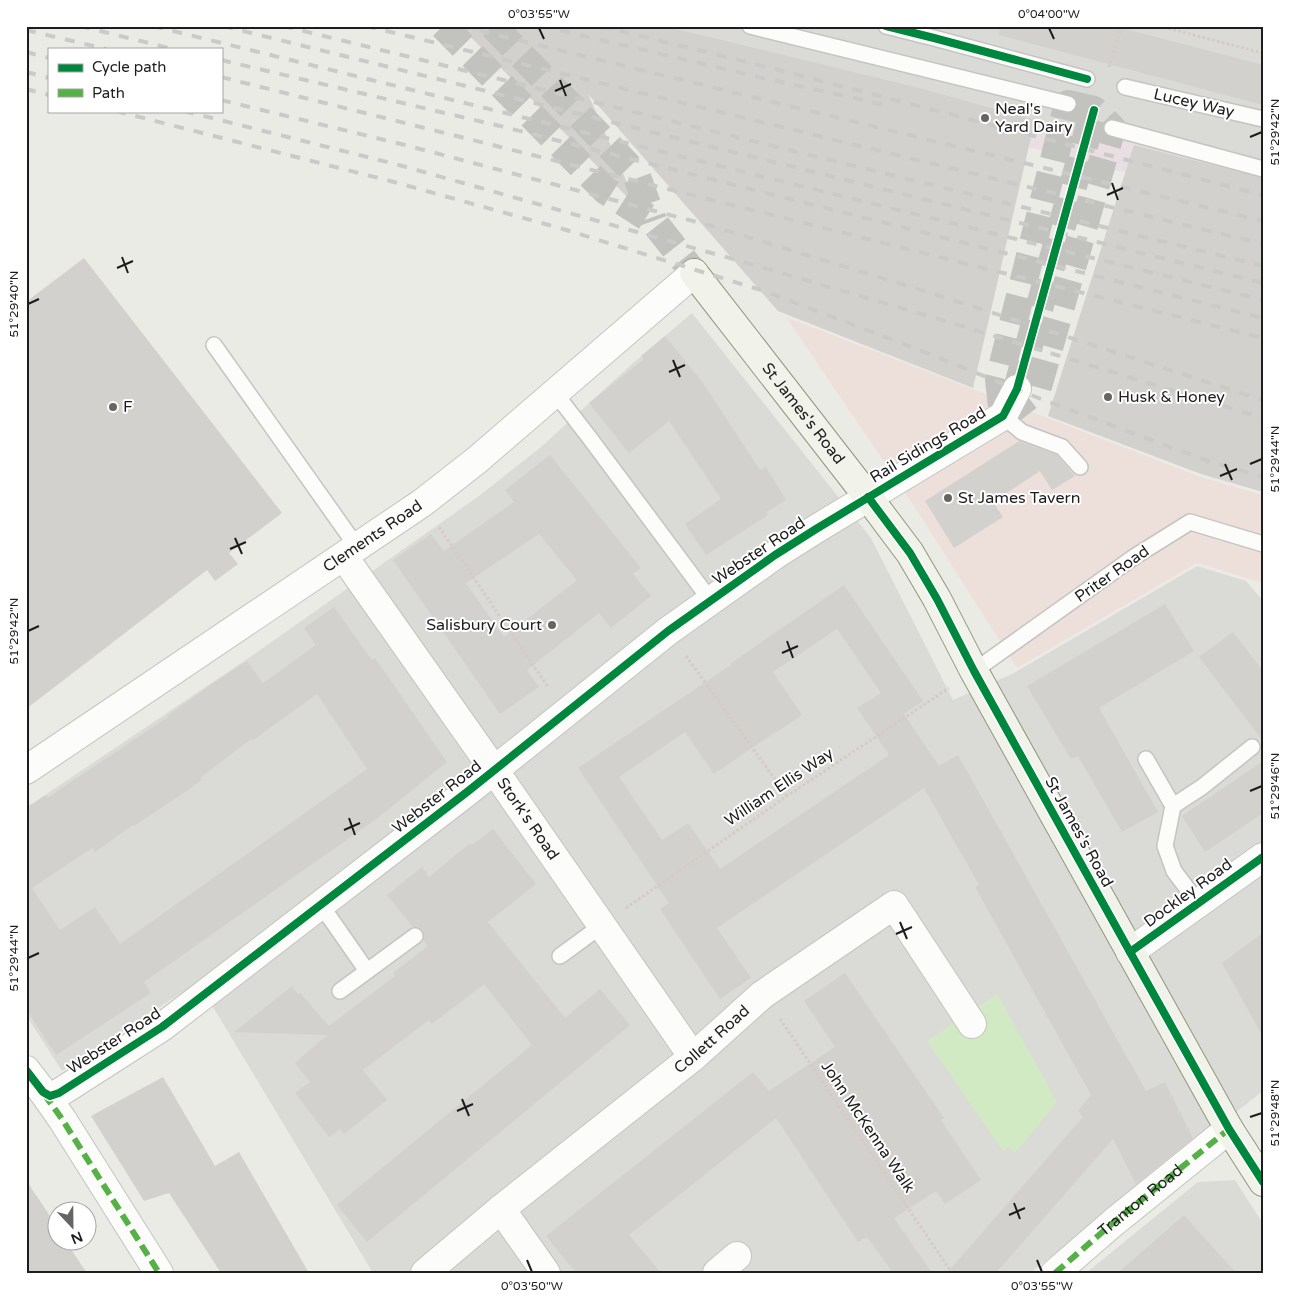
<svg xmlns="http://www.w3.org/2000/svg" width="1289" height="1299" font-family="'Varela Round',sans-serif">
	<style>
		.residential { fill: #dadad7 }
		.commercial { fill: #ede0db }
		.industrial { fill: #e9dfe3 }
		.grass { fill: #d2eac4 }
		.building { fill: #d2d1cd; fill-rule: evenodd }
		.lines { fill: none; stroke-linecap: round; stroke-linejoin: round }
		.street-tunnel { stroke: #c2c2be; stroke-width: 28; stroke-dasharray: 28 14; stroke-linecap: butt }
		.secondary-tunnel { stroke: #c2c2be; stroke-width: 28; stroke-dasharray: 28 14; stroke-linecap: butt }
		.lane-casing { stroke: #c4c4c2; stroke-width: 18 }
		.street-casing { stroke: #c4c4c2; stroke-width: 30 }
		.secondary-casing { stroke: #90967e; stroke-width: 30 }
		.path { stroke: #d6cac5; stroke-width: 3; stroke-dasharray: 2.5 2.5; stroke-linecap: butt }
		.lane { stroke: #fcfcfb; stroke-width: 15 }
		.street { stroke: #fcfcfb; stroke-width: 28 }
		.secondary { stroke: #f1f3ea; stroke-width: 28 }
		.rail { stroke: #cacac9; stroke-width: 4; stroke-dasharray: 10 10; stroke-linecap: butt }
		.quiet { stroke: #55b145; stroke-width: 6; stroke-dasharray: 12 6; stroke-linecap: butt }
		.cycleway-casing { stroke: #fff; stroke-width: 11 }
		.cycleway { stroke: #00873e; stroke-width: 8 }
		.ticks { fill: none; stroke: #1d1d1d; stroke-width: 2 }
		.poi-dot { fill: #656563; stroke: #fff; stroke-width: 2 }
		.labels { text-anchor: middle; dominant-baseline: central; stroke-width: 4; stroke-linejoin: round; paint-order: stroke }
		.street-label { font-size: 16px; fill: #1d1d1d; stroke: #fff }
		.poi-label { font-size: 16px; fill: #1d1d1d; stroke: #fff; text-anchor: start }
		.neatline { fill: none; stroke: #1d1d1d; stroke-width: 2 }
		.ticks-label { font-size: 12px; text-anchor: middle; fill: #1d1d1d }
	</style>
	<rect width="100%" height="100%" fill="#ebebe6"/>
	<!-- residential -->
	<g class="residential">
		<path d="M664,26H1263V176L1136,141L1035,120Z"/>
		<path d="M692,313L871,538L953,700L1012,674L1197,566L1246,581L1263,601V1091L1030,1273H373L198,982L62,1071L26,1015V808L253,655L479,496L541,447L631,365Z"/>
		<path d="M1235,1180L1263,1224V1273H1086L1198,1182Z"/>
	</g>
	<!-- commercial -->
	<path class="commercial" d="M786,317L1201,477L1263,495V583L1197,563L1017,668L914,506Z"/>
	<!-- industrial -->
	<path class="industrial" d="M923,89L1035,120L1136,141L1263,176V212L1102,166L916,118Z"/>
	<!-- grass -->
	<path class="grass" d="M997,994L1057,1102L1015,1153L1008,1147L1003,1151L927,1041Z"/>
	<!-- building -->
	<g class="building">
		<path d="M460,26H664L923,89L1035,120L973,388L778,311L588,94L636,203L634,204Z"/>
		<path d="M1000,26H1114L1263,65V105L999,35Z"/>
		<path d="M1134,145L1263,178V492L1201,474L1048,416Z"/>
		<path d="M84,258L282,513L229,553L238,564L215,581L207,570L26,709V302Z"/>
		<path d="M665,336L703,383L760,470L766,467L786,500L766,512L768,515L706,555L685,524L721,499L669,421L629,453L589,403L644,359L641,356Z"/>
		<path d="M1019,441L1057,455L1075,476L1052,490L1040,471L993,502L1003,517L954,548L925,501Z"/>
		<path d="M550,455L641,568L633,574L651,596L611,628L599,613L527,670L539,687L500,714L393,560L431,534L444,551L514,502L505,490ZM539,534L577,580L504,637L466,583Z"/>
		<path d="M844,585L923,701L904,714L939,766L958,755L1146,1091L1165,1082L1193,1138L1136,1184L1113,1139L996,1273H947L1083,1117L1078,1111L1091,1095L975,887L979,885L924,788L717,928L751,978L720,999L660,909L669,903L578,768L731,665L730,664ZM837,629L881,693L857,708L889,755L720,869L688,823L662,840L619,777L685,732L714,774L777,731V732L802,715L773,672Z"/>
		<path d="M1165,604L1194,651L1099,708L1158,812L1122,832L1078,756L1071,759L1027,686Z"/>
		<path d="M334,607L372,660L375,658L447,762L375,820L144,982L151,993L56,1055L26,1009V808L46,795L47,798L168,717L167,716L212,684L247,661L263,683L316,645L304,628ZM317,694L367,769L120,944L95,907L60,930L32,888L92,848L95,852L133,825L134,826L188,790L202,780L200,778L251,739L252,741Z"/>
		<path d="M1233,632L1263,671V741L1199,657Z"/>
		<path d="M1263,761V813L1205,852L1182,816Z"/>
		<path d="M493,829L536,884L488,922L565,1018L600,989L630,1025L367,1242L337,1205L532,1045L484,984L432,1024L429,1020L363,1070L387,1100L344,1134L340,1129L329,1137L295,1093L310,1082L295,1063L327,1035L234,1032L292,986L298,994L300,993L329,1026L395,976L393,973L428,946L423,940L424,935L422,930L418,927H413L387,895L422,867L429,877L470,843L472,845Z"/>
		<path d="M1263,933V1037L1222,963Z"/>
		<path d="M845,973L944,1118L941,1120L981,1180L945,1204L936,1191L894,1218L932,1273H893L867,1237L858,1242L776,1118L629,1235L661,1273H576L546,1236L753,1072L769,1091L835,1047L804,1001Z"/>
		<path d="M163,1077L215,1166L239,1152L309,1273H221L169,1193L144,1201L91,1116Z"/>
		<path d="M26,1180L58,1228V1242H66L87,1273H26Z"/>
		<path d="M1184,1215L1236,1273H1118Z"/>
	</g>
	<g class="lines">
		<!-- street-tunnel -->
		<g class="street-tunnel">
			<path d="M1068,104L1094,110L1112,128L1037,390L1003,416L999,380Z"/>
			<path d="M1017,389L1094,110"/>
		</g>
		<!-- secondary-tunnel -->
		<g class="secondary-tunnel">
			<path d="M443,26L606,191L653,221L694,273"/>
			<path d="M493,26L636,174L653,221"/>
		</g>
		<!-- lane casing -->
		<g class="lane-casing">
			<g id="lane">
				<path d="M750,26L1068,104"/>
				<path d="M886,26L934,38L1087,79"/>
				<path d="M1125,87L1263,119"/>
				<path d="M1112,128L1263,169"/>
				<path d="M214,345L357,547"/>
				<path d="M555,393L589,437L711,601"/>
				<path d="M1003,416L1022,432L1062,447L1080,467"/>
				<path d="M974,671L1134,557L1190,522L1263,544"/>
				<path d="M1146,759L1173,806L1165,846L1174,871L1198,903"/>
				<path d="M1173,806L1202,787L1252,747"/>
				<path d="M321,905L367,971"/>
				<path d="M560,956L601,926"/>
				<path d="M340,991L415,936"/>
			</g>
		</g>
		<!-- street casing -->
		<g class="street-casing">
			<g id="street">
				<path id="s1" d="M344,557L494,770L693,1057"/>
				<path id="s2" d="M26,770L422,503L477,460L694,273"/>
				<path d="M1130,952L1263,857"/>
				<path d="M26,1070L43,1092L50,1096L59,1093L162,1027L467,792L668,631L775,555L816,529L1003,416L1017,389"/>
				<path d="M43,1092L62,1119L159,1273"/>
				<path d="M501,1209L546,1273"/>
				<path id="s3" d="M425,1273L501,1209L693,1057L762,995L894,905L972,1024"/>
				<path d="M717,1273L737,1256"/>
				<path d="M1055,1273L1114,1222L1229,1129"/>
			</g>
		</g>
		<!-- secondary casing -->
		<g class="secondary-casing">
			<g id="secondary">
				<path id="s4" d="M694,273L868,497L910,553L937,599L974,671L1229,1129L1263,1182"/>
			</g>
		</g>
		<!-- path -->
		<g class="path">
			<path d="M1159,26L1263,53"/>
			<path d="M1109,67L1122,26"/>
			<path d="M439,527L548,687"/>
			<path d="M686,656L787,796"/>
			<path d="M626,908L787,796L949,688"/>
			<path d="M780,1019L952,1273"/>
		</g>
		<!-- lane -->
		<use href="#lane" class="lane"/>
		<!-- street -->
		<use href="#street" class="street"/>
		<!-- secondary -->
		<use href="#secondary" class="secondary"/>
		<!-- rail -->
		<g class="rail">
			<path d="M80,26L173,49"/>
			<path d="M153,26L1263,300"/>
			<path d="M223,26L1263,283"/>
			<path d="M283,26L1263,266"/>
			<path d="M366,26L1263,244"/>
			<path d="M460,26L1263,221"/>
			<path d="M541,26L763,78L890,106"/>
			<path d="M600,26L767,67L1263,195"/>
			<path d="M26,30L106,49"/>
			<path d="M26,52L49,58"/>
			<path d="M221,60L504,127L1263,318"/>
			<path d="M26,72L49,78"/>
			<path d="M221,77L1263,338"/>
			<path d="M26,89L49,95"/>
			<path d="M221,100L405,145L708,225L931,293L1263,400"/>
			<path d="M116,111L394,182L563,229L764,291L917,349L1046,401L1208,461L1263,477"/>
			<path d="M184,111L399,165L740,261L922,314L1263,418"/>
		</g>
		<!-- quiet -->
		<g class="quiet">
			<path d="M44,1094L62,1119L159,1273"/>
			<path id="s5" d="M1055,1273L1114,1222L1229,1129"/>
		</g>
		<!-- cycleway casing -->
		<g class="cycleway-casing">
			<g id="cycleway">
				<path d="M886,26L934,38L1087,79"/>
				<path d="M868,497L910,553L937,599L974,671L1130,952L1229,1129L1263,1182"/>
				<path d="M1130,952L1263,857"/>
				<path d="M26,1070L43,1092L50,1096L59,1093L162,1027L467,792L668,631L775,555L816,529L1003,416L1017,389L1094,110"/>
			</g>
		</g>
		<!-- cycleway -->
		<use href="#cycleway" class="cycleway"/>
	</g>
	<!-- ticks -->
	<path class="ticks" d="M539,28L544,39M1049,28L1054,39M560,80L566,96M555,91L571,84M1250,137L1262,132M1112,183L1118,200M1107,195L1123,188M122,257L128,273M117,268L133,261M28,304L39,299M673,360L680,377M669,372L685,365M1225,464L1232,480M1250,464L1262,459M1220,476L1237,469M235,538L242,554M230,549L246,542M28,631L39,626M787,641L793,658M782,653L798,646M1250,791L1262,786M349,818L355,835M344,830L360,823M900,922L907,939M896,934L912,927M28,958L39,953M462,1099L469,1116M457,1111L473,1104M1250,1117L1262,1113M1014,1203L1020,1219M1009,1215L1025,1208M527,1260L532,1272M1037,1260L1042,1272"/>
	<!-- markers -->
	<g class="poi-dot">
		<circle cx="985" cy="118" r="5"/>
		<circle cx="1108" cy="397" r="5"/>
		<circle cx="113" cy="407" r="5"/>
		<circle cx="948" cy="498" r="5"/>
		<circle cx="552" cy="625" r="5"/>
	</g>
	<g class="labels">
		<!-- street labels -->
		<g class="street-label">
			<text transform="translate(1194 103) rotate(13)">Lucey Way</text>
			<text stroke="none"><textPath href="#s4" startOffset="178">St James's Road</textPath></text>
			<text transform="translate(928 445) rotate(-31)">Rail Sidings Road</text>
			<text stroke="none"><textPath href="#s2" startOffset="418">Clements Road</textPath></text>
			<text transform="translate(759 551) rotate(-34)">Webster Road</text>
			<text transform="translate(1112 574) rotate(-35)">Priter Road</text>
			<text transform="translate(779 787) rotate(-34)">William Ellis Way</text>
			<text transform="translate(437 797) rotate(-38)">Webster Road</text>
			<text stroke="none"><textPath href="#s1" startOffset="320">Stork's Road</textPath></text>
			<text transform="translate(1079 832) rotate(61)">St James's Road</text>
			<text transform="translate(1188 893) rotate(-36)">Dockley Road</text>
			<text stroke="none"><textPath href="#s3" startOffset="370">Collett Road</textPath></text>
			<text transform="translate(114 1041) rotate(-33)">Webster Road</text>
			<text transform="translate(868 1127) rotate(56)">John McKenna Walk</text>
			<text stroke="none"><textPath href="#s5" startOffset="112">Tranton Road</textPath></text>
		</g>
		<!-- poi labels -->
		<g class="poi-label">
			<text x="995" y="109">Neal's<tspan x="995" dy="18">Yard Dairy</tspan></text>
			<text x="1118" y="397">Husk &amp; Honey</text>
			<text x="123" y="407">F</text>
			<text x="958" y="498">St James Tavern</text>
			<text x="542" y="625" text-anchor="end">Salisbury Court</text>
		</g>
	</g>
	<!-- border -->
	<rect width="1289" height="1299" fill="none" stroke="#ffffff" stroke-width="55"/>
	<!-- legend -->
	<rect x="48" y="48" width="175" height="65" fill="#ffffff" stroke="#a5a5a5"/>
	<rect x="58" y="64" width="25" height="8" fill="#00873e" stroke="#a5a5a5"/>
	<text x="92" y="72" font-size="15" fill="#1d1d1d">Cycle path</text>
	<rect x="58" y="89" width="25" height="8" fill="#55b145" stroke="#a5a5a5"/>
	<text x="92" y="98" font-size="15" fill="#1d1d1d">Path</text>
	<!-- north arrow -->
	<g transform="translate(72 1226) rotate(158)"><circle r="24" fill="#ffffff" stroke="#a5a5a5"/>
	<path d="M0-4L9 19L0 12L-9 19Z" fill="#656563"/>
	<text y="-8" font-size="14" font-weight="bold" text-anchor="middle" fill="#1d1d1d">N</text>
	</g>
	<rect x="28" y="28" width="1234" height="1244" class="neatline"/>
	<g class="ticks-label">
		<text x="539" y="18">0°03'55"W</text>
		<text x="1049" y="18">0°04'00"W</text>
		<text transform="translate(1275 132) rotate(-90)" y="4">51°29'42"N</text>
		<text transform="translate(14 304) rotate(-90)" y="4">51°29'40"N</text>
		<text transform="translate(1275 459) rotate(-90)" y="4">51°29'44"N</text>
		<text transform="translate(14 631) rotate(-90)" y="4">51°29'42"N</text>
		<text transform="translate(1275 786) rotate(-90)" y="4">51°29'46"N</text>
		<text transform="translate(14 958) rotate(-90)" y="4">51°29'44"N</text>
		<text transform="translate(1275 1113) rotate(-90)" y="4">51°29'48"N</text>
		<text x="532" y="1290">0°03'50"W</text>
		<text x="1042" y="1290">0°03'55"W</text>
	</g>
</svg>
